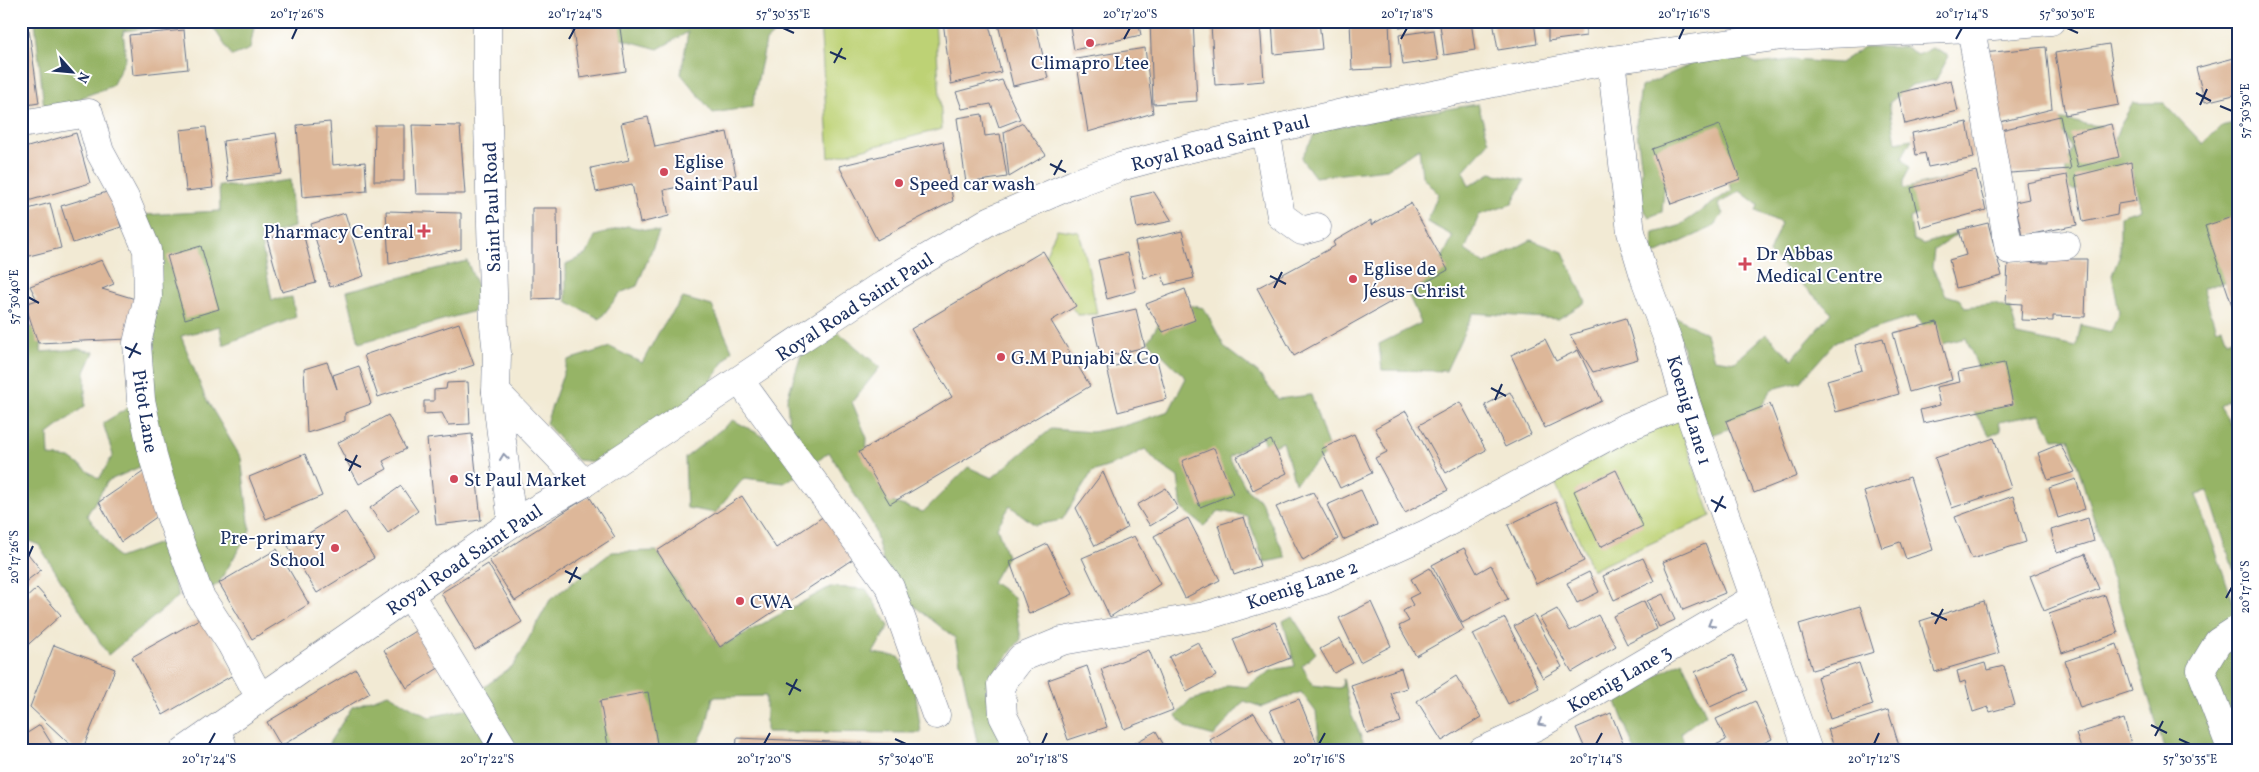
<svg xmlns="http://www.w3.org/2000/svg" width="2259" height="772" font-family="Vollkorn,serif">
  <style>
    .green { fill: #bdd275; stroke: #6c806a }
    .forest { fill: #96b466; stroke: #587262 }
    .building { fill: #ddb799 }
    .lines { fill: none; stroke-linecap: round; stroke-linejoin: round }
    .minor-casing { stroke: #667087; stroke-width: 29 }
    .major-casing { stroke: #667087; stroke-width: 29 }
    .minor { stroke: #fff; stroke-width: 28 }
    .major { stroke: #fff; stroke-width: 28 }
    .oneway { stroke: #8d97ae }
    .ticks { fill: none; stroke: #1b2f5e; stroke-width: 2 }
    .poi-dot { fill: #d1495b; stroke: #fff; stroke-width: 2 }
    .labels { text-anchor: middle; stroke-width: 4; stroke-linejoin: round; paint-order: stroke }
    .poi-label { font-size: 19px; fill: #1b2f5e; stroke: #fff; text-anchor: start }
    .street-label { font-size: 19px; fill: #1b2f5e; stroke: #fff }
    .neatline { fill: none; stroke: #1b2f5e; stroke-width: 2 }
    .ticks-label { font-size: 12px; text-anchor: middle; fill: #1b2f5e }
  </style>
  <rect width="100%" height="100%" fill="#fff"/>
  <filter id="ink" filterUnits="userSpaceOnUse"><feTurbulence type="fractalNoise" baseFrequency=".02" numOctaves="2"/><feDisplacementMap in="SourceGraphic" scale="10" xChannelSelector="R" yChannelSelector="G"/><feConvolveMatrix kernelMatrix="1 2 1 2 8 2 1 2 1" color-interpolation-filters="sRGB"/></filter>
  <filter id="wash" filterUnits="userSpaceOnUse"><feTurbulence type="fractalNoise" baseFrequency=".0096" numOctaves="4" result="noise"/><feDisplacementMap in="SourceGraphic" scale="20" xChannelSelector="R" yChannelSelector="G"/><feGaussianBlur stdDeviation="1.12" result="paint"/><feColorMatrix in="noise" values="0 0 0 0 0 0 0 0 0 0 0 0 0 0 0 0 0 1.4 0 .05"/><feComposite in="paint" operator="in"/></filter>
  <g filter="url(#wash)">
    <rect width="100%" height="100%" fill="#f2ead4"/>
    <g class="green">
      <path d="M820,21H935L942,129L829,158Z"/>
      <path d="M1057,229L1079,232L1087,261L1097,314L1078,315L1055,288L1045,256Z"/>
      <path d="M1677,417L1711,516L1592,570L1554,480Z"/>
    </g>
    <g class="forest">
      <path d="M35,21H147L148,28L123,31L126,58L112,86L83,97L64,115L45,118Z"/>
      <path d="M198,21H255L250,49L232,56L211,24Z"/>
      <path d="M596,21H789L766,41L752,107L713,113L681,74L688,32L658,49L610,36Z"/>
      <path d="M1864,47H1906L1918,55L1932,48L1949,56L1936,80L1912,85L1889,103L1896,142L1912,139L1902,157L1910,168L1903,181V189L1944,179L1920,213L1910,218L1913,240L1924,244L1959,233L1934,250L1932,267L1946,295L1959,299L1965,307L1994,304L2011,309L2017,335L2076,347L2081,325L2111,332L2119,312L2112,275L2120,255V216L2141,209L2131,168L2073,191L2065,186L2066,167L2072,148L2064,133L2048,130V120C2070,118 2080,125 2102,126L2113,147L2119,127L2133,103H2164L2203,144L2221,126L2238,122V277L2203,289L2216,329L2222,327L2227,341L2238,337V394L2220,406L2238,436V584L2208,491L2196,494L2238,616V751H2165L2069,438L2054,439L2040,414L1999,422L2001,431L1990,436L1970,406L1986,388L1966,338L1938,345L1916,316L1836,341L1800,382L1772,389L1753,420L1709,436L1673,315L1706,334L1714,359L1735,362L1766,334L1792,359L1832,313L1769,253L1781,223L1756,211L1758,205L1740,191L1718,204L1723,214L1713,227L1651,256L1654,233L1679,226L1732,190L1712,132L1665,178L1662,212L1649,217L1638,201L1642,171L1636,124L1641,87L1696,62L1737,54L1758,64L1791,60L1840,63Z"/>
      <path d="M1478,104L1489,142L1463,171L1469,186L1491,173L1525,180L1512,204L1479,215L1465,250L1485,264L1531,240L1563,252L1586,302L1558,319L1473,313L1446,371L1382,370L1379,344L1421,323L1408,294L1433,277L1453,236L1427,222L1438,194L1422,176L1419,148L1387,169L1315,177L1301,158L1317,130Z"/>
      <path d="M290,180L294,227L260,237L272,300L292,297L296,317L223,345L220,326L181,336L205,397L241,458L250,530L219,583L200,596L153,461L108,481L87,515L118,558L160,543L179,596L108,655L39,545L21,538V322L42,332L41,352L78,349L94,352L85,372V406L48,434L49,456L70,458L99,479L113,455L103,423L141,400L150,411L155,292L143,215L220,211L219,185L239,187Z"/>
      <path d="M627,226L659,232L637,286L620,293L600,319L566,301V264L587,254L595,236Z"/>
      <path d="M467,261L486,308L359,343L347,291Z"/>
      <path d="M683,298L712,306L732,350L687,416L614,464L577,460L546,423L568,360L610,347L642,363L660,330Z"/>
      <path d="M1172,302L1204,308L1225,348L1258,373L1278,399L1311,395L1329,450L1295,483L1283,442L1266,449L1262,436L1229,457L1247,490L1261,501L1286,558L1265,562L1247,516L1219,511L1204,526L1182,509L1178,477L1158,463L1145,449L1121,462L1092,472L1062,520L1035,525L1010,506L997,527L1007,556L992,582L1014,597L1021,639L997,669L987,697L1009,731L1015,751H979L955,638L890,587L873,525L829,452L805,471L784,483L744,478L715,513L687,508L685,458L733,420L770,440L789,426L787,399L804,346L832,327L880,367L852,402L867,438L866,459L892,502L923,512L968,467L992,478L1051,429L1092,432L1127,425L1169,411L1186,378L1148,341Z"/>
      <path d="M657,551L720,647L830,587L866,589L889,626L873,653L899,657L914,681L921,733L766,732V696L713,697L706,727L694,751L658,749L324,751L352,707L388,694L429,717L488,705L480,690L514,665L550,600L612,552Z"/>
      <path d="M1292,616L1316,653L1302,666L1313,685L1338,688L1342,687L1343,679L1351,714L1364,743C1347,754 1339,751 1320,744L1316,712L1301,692L1262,707L1244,701L1214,736L1187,728L1176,716L1189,701L1213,694L1228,685L1246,687L1272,670L1295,666L1283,621Z"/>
      <path d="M1682,661L1706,714L1681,733L1687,751H1635L1615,699Z"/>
    </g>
    <g id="blocks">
      <g class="building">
        <path d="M591,21H619L626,71L580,78L572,24Z"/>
        <path d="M943,21H988L1001,72L951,84Z"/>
        <path d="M1008,21H1035L1048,78L1013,86L998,24Z"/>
        <path d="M1069,21H1138L1141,35L1074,50Z"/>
        <path d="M1150,21H1193L1197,101L1153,104Z"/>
        <path d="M1260,21L1264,81L1215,85L1211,25Z"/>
        <path d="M1272,21H1319L1322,49L1274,54Z"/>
        <path d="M1350,21H1389L1391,68L1352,70Z"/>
        <path d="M1399,21H1436V22L1400,28Z"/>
        <path d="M1471,21L1475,50L1444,55L1440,25Z"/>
        <path d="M1493,21H1534L1537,44L1498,50Z"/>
        <path d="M1548,21H1586V36L1548,41Z"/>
        <path d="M29,30L39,103L21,106V31Z"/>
        <path d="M184,30L188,69L133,75L129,35Z"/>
        <path d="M1434,30L1438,60L1403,65L1399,35Z"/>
        <path d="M2109,44L2119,105L2065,115L2055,53Z"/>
        <path d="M2046,47L2052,109L1996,123L1983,53Z"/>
        <path d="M1145,48L1153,113L1088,132L1076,59Z"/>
        <path d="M2238,57V94L2205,102L2196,68Z"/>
        <path d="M1002,80L1020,119L999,127L991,104L962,109L956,92Z"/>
        <path d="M1951,80L1958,111L1905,124L1898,93Z"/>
        <path d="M982,114L985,136L1000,134L1007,177L966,183L957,118Z"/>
        <path d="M2060,116L2071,169L2010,173L1997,131Z"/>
        <path d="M648,117L655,147L727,132L736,175L664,190L669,216L640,223L632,184L596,192L591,168L629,160L621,123Z"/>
        <path d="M330,122L333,165L365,162L367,191L302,197L297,125Z"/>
        <path d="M1967,122L1974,158L1928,167L1925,153L1916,155L1912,133Z"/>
        <path d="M1023,123L1046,155L1009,177L1004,132Z"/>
        <path d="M2111,124L2119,157L2078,167L2070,134Z"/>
        <path d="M375,125H404V181H374Z"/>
        <path d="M412,125L460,126L465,194H416Z"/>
        <path d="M1720,125L1740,179L1671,204L1652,149Z"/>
        <path d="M206,127L213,188L186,191L180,130Z"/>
        <path d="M76,133L90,183L21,203V149Z"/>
        <path d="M276,133L282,174L228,181L223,141Z"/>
        <path d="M943,141L953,201L877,240L839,166Z"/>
        <path d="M2131,162L2136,201L2118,204L2117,215L2083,222L2075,176Z"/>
        <path d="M1976,171L1986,210L1921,228L1911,188Z"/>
        <path d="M2067,175L2077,225L2022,236L2015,202L2029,199L2026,183Z"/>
        <path d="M110,191L121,227L73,243L61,206Z"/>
        <path d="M1154,192L1172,221L1137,228L1131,197Z"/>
        <path d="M50,203L61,248L21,258V211Z"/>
        <path d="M1411,203L1448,270L1294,356L1257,288L1335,246L1333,242L1371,220V225Z"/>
        <path d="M532,208H557L558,298L532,299Z"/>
        <path d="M386,211L461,213V249L389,264Z"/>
        <path d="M345,213L364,276L330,287L311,224Z"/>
        <path d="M2238,215V307L2233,308L2205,226Z"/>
        <path d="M1988,223L2002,276L1956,288L1949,260L1966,255L1959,230Z"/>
        <path d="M302,229L316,283L282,292L267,239Z"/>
        <path d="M1182,231L1194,278L1165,285L1162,273L1144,278L1135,242Z"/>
        <path d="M201,246L219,309L185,319L167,256Z"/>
        <path d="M1043,251L1076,306L1051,321L1090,386L890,504L859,452L952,397L911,329Z"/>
        <path d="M1127,253L1136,291L1107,299L1098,260Z"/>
        <path d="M2048,259H2087L2085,317L2053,316V321L2021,320L2022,304L2006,303L2008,262L2048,263Z"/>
        <path d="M102,260L114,284L102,289L142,301L128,339L38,343L25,304L37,300L30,286Z"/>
        <path d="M1185,289L1195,320L1163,332L1146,304Z"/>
        <path d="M1136,309L1145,347L1101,358L1092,319Z"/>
        <path d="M1626,318L1638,359L1593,372L1570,335Z"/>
        <path d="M1937,322L1952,380L1909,392L1893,333Z"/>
        <path d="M459,323L474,365L378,397L364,355Z"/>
        <path d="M1883,338L1899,394L1836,412L1827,380L1862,370L1855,345Z"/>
        <path d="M1545,339L1556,361L1578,350L1602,401L1545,428L1511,355Z"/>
        <path d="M1156,356L1167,399L1118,412L1107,368Z"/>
        <path d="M327,362L337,389L333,375L359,366L371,404L345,413V421L307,433L304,369Z"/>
        <path d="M2004,363L2013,404L1923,423L1920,410L1940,405L1936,387L1960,382L1958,372Z"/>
        <path d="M468,382L470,424L448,425L442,413L424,414V401H434V390L446,389L447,383Z"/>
        <path d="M1510,392L1531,434L1505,447L1485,405Z"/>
        <path d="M1460,402L1486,450L1446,473L1419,425Z"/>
        <path d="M1770,404L1797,476L1754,493L1726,421Z"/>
        <path d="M1406,411L1448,490L1405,513L1375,458L1387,452L1375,428Z"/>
        <path d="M388,415L406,449L383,461L387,469L359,484L337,443Z"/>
        <path d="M472,434L481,520L436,525L427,439Z"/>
        <path d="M1354,434L1372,473L1340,488L1321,449Z"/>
        <path d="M1994,438L2011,488L1952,508L1935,458Z"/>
        <path d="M1271,440L1287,473L1253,490L1237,457Z"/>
        <path d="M2060,444L2075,472L2048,480L2038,453Z"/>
        <path d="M1214,448L1233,494L1200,507L1182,461Z"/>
        <path d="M305,454L322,496L266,519L249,477Z"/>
        <path d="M146,470L165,511L121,542L99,502Z"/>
        <path d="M1616,470L1643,526L1600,547L1574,491Z"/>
        <path d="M1103,472L1127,528L1095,546L1076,508Z"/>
        <path d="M1910,477L1933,550L1906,559L1900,542L1882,548L1864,492Z"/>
        <path d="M2076,479L2085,509L2058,518L2049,488Z"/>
        <path d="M401,486L418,511L388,533L370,508Z"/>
        <path d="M1166,488L1178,509L1150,526L1137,505Z"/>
        <path d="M1361,490L1377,525L1343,540L1327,505Z"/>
        <path d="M1313,492L1338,539L1303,561L1276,507Z"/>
        <path d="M589,496L615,537L515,601L489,560Z"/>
        <path d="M742,496L776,548L830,512L859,555L720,647L657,551Z"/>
        <path d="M2013,496L2026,542L1972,559L1955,517Z"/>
        <path d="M1556,502L1584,561L1536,584L1508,525Z"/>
        <path d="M345,511L374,558L317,593L288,546Z"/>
        <path d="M1244,517L1260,566L1234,575L1218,525Z"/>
        <path d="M1188,518L1220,580L1185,598L1154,536Z"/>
        <path d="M2088,518L2094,541L2057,553L2051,530Z"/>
        <path d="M1134,536L1160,584L1110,617L1082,558Z"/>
        <path d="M1047,544L1073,594L1029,614L1010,562Z"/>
        <path d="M1705,544L1725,593L1683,610L1663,562Z"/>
        <path d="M21,545L41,570L21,585Z"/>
        <path d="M1464,548L1477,573L1491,565L1508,599L1462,623L1432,565Z"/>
        <path d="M277,549L309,604L252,639L219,583Z"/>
        <path d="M2085,554L2099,589L2044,611L2030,576Z"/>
        <path d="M1643,558L1654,581L1614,600L1603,576Z"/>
        <path d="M488,564L522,622L475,650L441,593Z"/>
        <path d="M1430,568L1464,629L1416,656L1399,626L1409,621L1403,611L1413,605L1409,598L1419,593L1411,579Z"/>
        <path d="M1589,572L1599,592L1577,603L1567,583Z"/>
        <path d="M37,588L61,615L21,651V603Z"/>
        <path d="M1663,594L1675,620L1659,627L1647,601Z"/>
        <path d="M2105,595L2118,633L2062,653L2049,614Z"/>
        <path d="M1644,601L1657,629L1627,644L1613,616Z"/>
        <path d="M1984,601L1999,653L1935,672L1920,621Z"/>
        <path d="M1371,602L1391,646L1360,662L1339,618Z"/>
        <path d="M1860,606L1874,652L1812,670L1799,624Z"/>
        <path d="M1557,609L1570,631L1598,615L1616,646L1572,672L1540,618Z"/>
        <path d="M1534,615L1562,667L1543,678L1514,626Z"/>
        <path d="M201,618L233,675L163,715L132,657Z"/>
        <path d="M1505,618L1539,688L1508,704L1473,634Z"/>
        <path d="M1275,622L1290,658L1248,675L1233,639Z"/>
        <path d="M425,625L448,662L407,688L384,650Z"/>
        <path d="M1340,638L1353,663L1334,673L1320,649Z"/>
        <path d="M1198,642L1216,676L1187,692L1169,657Z"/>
        <path d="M2117,644L2132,691L2080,708L2065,661Z"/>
        <path d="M54,645L115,669L82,751H77L30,707Z"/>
        <path d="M1149,650L1173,710L1124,729L1101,669Z"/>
        <path d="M1733,655L1748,690L1710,707L1695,672Z"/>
        <path d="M1859,663L1873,705L1830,719L1817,677Z"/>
        <path d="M1985,663L1987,670L2004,666L2015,705L1990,712L1988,707L1973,712L1965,681L1960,683L1957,671Z"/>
        <path d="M1087,666L1107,727L1068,740L1048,680Z"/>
        <path d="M1401,668L1407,688L1391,693L1401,722L1367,734L1351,685Z"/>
        <path d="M356,669L370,693L281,746L267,722Z"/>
        <path d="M1456,676L1481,717L1442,741L1417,701Z"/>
        <path d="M648,692L658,749L609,751L600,701Z"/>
        <path d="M1299,699L1318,746L1307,751H1287L1270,710Z"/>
        <path d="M1755,701L1772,739L1747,751H1703L1726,740L1716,719Z"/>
        <path d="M1888,710L1900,749L1835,751L1828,729Z"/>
        <path d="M1254,713L1277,751H1216L1210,740Z"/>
        <path d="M1611,713L1626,751H1586L1576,728Z"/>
        <path d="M2124,719L2133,751H2082L2076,734Z"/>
        <path d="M40,725L56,751H21V737Z"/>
        <path d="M1156,731L1167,751H1140L1135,743Z"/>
        <path d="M737,738L903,745V751H736Z"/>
        <path d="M1561,745L1564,751H1549Z"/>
      </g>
    </g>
  </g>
  <g filter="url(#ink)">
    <use href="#blocks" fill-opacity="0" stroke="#667087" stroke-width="1"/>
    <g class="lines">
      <g class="minor-casing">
        <g id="minor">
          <path d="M1971,28L2009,250L2066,245"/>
          <path d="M1611,60L1631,232L1645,279L1669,343L1686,403L1808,751"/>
          <path d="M21,124L89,113L100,152L125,198L147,250L148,297L137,343L141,400L154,460L170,515L200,596L231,644L260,698"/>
          <path d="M1266,131L1281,216L1302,231L1317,227"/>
          <path d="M740,381L890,587L936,715"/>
          <path d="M410,595L505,751"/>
          <path d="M217,729L224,751"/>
          <path d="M1021,751L1003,716L1001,684L1021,658L1062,641L1205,616L1324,580L1426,534L1622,429L1686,403"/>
          <path d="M1482,751L1537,726L1753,599"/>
          <path d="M2232,751L2201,670L2218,642L2238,629"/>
        </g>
      </g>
      <g class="major-casing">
        <g id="major">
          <path d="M487,21V88L494,326L497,353L496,392L512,523"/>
          <path d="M496,392L584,483"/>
          <path d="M184,751L512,523L584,483L885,283L991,220L1074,184L1120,167L1183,150L1347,112L1611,60L1782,36L1971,28L2051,21"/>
        </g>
      </g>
      <use href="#minor" class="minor"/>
      <use href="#major" class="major"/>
    </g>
    <defs><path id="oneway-chevron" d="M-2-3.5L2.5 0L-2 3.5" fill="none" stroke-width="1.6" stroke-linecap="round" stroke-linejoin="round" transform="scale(1.25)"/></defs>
    <g class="oneway">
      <use href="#oneway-chevron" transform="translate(504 457) rotate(-97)"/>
      <use href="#oneway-chevron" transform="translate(1711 624) rotate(150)"/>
      <use href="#oneway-chevron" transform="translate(1541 723) rotate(151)"/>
    </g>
  </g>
  <path class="ticks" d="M783,28L794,33M2067,28L2078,33M292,39L297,28M569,39L575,28M1124,39L1130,28M1401,39L1407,28M1679,39L1684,28M1956,39L1962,28M830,52L846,59M834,63L842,48M2196,93L2211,101M2200,105L2207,89M2220,106L2232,111M1050,164L1066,172M1054,175L1062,160M1270,276L1286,284M1274,288L1282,272M28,297L39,303M125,347L141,354M129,358L137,343M1491,388L1506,396M1495,400L1502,384M345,459L361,467M349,471L357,455M1711,500L1726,508M1715,512L1723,496M28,557L33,546M565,571L581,579M569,583L577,567M2226,598L2232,587M1931,613L1947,620M1935,624L1943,609M786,683L801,691M789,695L797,679M2151,725L2167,733M2155,736L2163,721M895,739L906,744M2179,739L2190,744M209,744L215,733M487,744L492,733M764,744L770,733M1042,744L1047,733M1319,744L1325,733M1596,744L1602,733M1874,744L1879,733"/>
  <g class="poi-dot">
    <circle cx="1090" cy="43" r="5"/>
    <circle cx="664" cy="172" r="5"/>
    <circle cx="899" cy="183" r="5"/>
    <path d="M421.5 223.5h5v5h5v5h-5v5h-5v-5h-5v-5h5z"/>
    <path d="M1742.5 256.5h5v5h5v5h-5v5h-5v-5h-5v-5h5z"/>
    <circle cx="1353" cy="279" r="5"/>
    <circle cx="1001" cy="357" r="5"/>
    <circle cx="454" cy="479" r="5"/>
    <circle cx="335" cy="548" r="5"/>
    <circle cx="740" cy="601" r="5"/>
  </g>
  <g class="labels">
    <g class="poi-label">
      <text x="1090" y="69" text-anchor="middle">Climapro Ltee</text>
      <text x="674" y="168">Eglise<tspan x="674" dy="22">Saint Paul</tspan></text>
      <text x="909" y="190">Speed car wash</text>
      <text x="414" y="238" text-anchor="end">Pharmacy Central</text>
      <text x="1756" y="260">Dr Abbas<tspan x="1756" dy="22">Medical Centre</tspan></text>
      <text x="1363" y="275">Eglise de<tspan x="1363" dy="22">Jésus-Christ</tspan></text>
      <text x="1011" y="364">G.M Punjabi &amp; Co</text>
      <text x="464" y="486">St Paul Market</text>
      <text x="325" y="544" text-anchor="end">Pre-primary<tspan x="325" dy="22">School</tspan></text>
      <text x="750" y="608">CWA</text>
    </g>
    <g class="street-label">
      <text transform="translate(1220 142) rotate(-14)" y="7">Royal Road Saint Paul</text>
      <text transform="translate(491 207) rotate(-92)" y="7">Saint Paul Road</text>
      <text transform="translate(854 306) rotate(-33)" y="7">Royal Road Saint Paul</text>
      <text transform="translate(1690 410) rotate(73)" y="7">Koenig Lane 1</text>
      <text transform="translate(146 411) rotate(81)" y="7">Pitot Lane</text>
      <text transform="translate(464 559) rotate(-34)" y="7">Royal Road Saint Paul</text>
      <text transform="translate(1302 584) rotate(-19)" y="7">Koenig Lane 2</text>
      <text transform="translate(1619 678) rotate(-30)" y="7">Koenig Lane 3</text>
    </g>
  </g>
  <rect width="2259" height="772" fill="none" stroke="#fff" stroke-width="55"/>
  <g transform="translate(72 72) rotate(117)" stroke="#ffffff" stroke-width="4" paint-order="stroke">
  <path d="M0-4L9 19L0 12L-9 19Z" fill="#1b2f5e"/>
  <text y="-8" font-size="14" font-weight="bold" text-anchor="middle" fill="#1b2f5e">N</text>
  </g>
  <rect x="28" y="28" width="2204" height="716" class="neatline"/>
  <g class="ticks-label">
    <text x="297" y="18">20°17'26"S</text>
    <text x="575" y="18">20°17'24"S</text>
    <text x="783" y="18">57°30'35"E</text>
    <text x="1130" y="18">20°17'20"S</text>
    <text x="1407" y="18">20°17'18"S</text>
    <text x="1684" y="18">20°17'16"S</text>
    <text x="1962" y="18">20°17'14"S</text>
    <text x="2067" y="18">57°30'30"E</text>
    <text transform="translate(2245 111) rotate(-90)" y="4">57°30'30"E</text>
    <text transform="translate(14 297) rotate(-90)" y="4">57°30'40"E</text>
    <text transform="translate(14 557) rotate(-90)" y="4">20°17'26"S</text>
    <text transform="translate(2245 587) rotate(-90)" y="4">20°17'10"S</text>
    <text x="209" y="763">20°17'24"S</text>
    <text x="487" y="763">20°17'22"S</text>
    <text x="764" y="763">20°17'20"S</text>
    <text x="906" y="763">57°30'40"E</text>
    <text x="1042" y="763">20°17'18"S</text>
    <text x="1319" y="763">20°17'16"S</text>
    <text x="1596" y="763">20°17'14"S</text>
    <text x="1874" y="763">20°17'12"S</text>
    <text x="2190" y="763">57°30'35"E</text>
  </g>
</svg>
